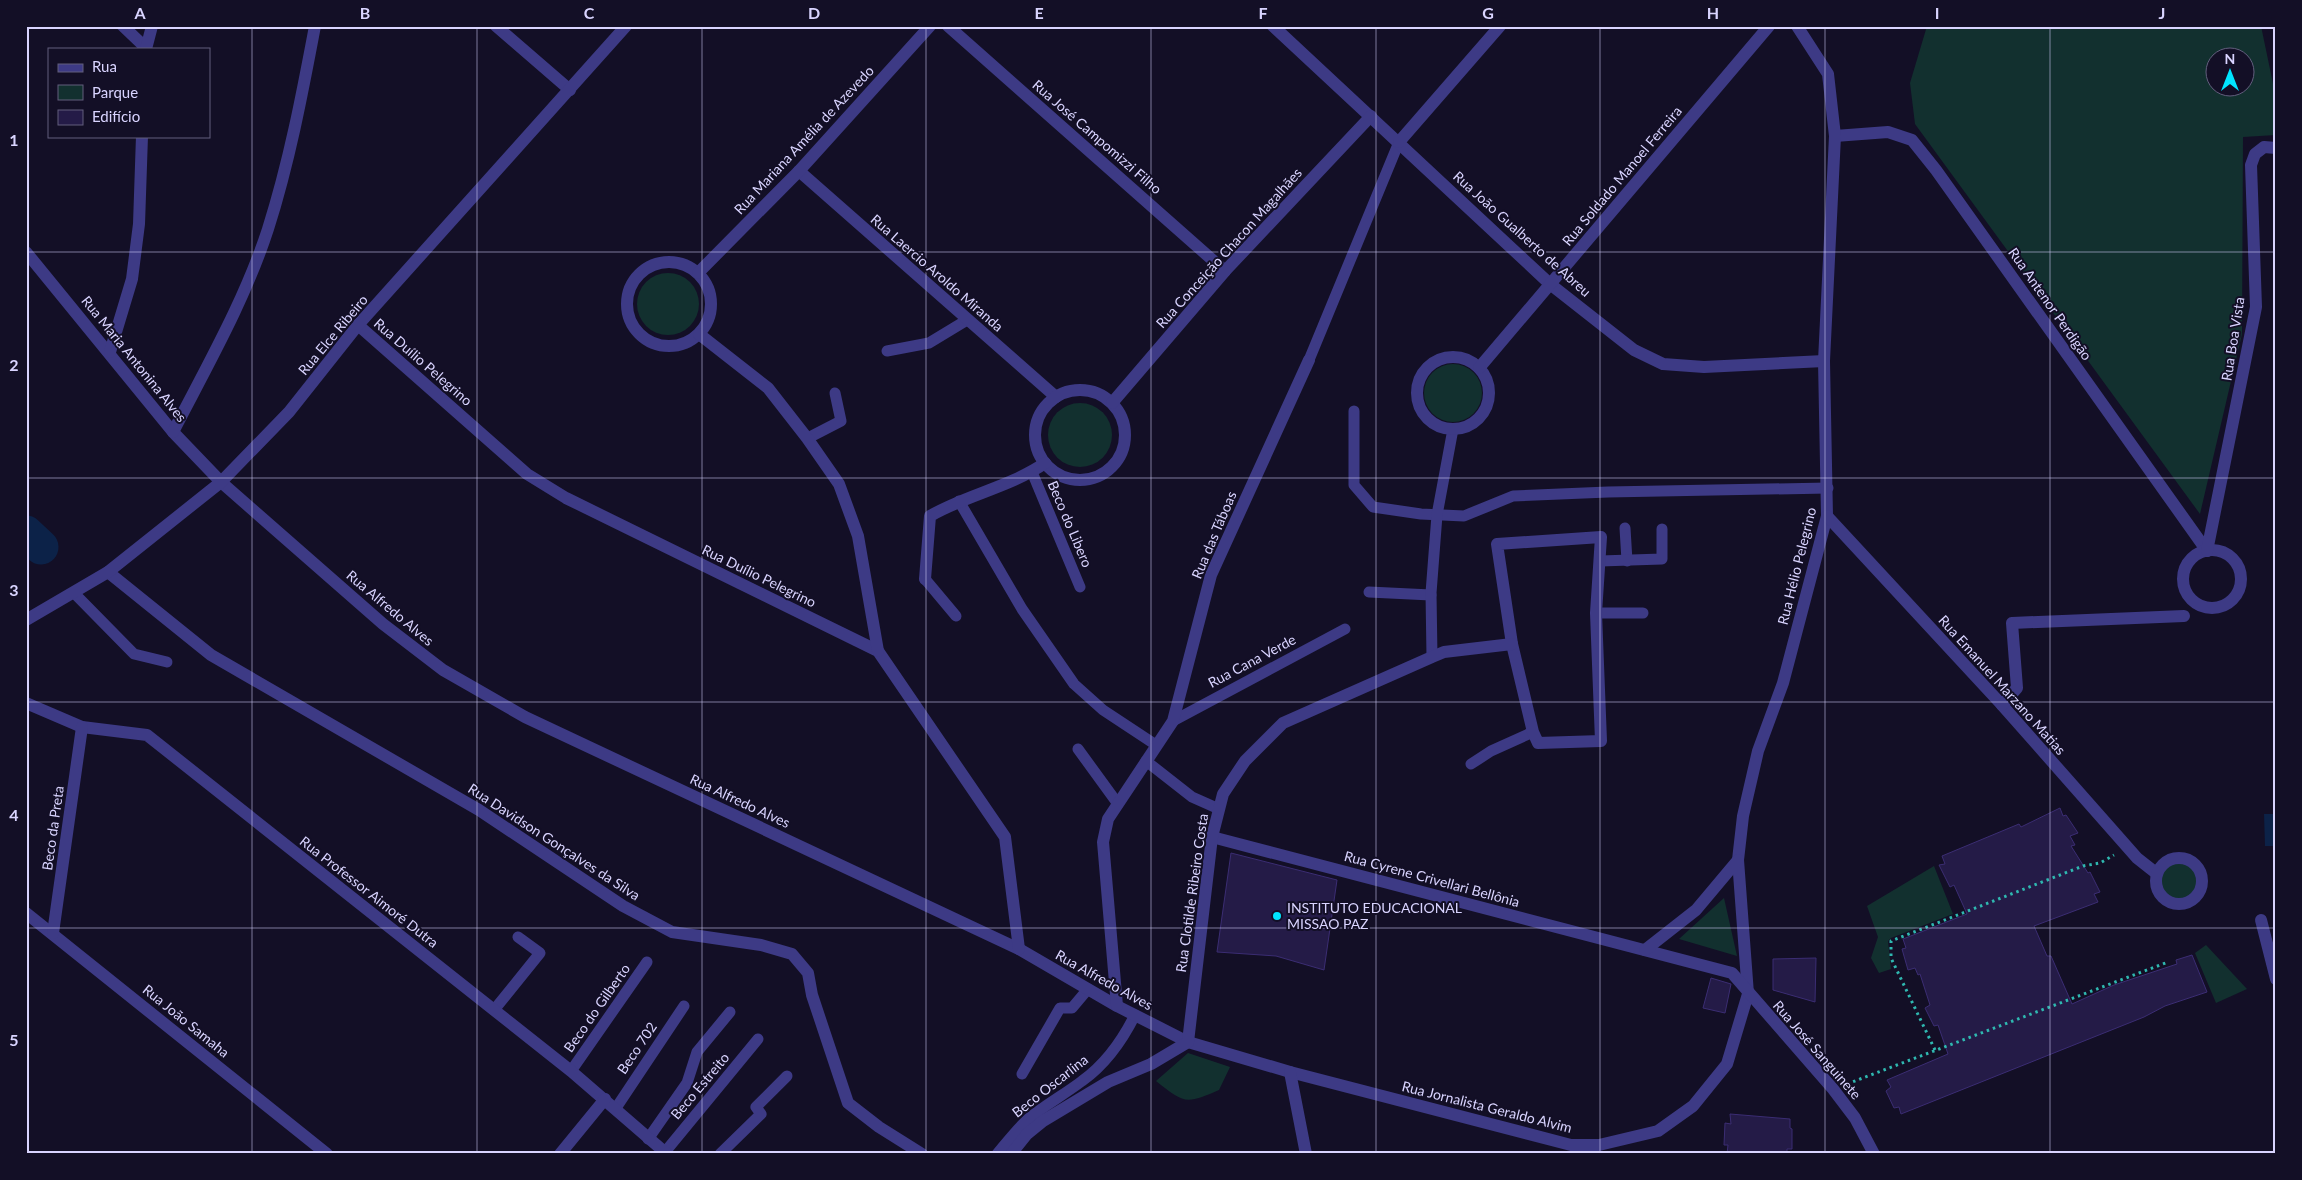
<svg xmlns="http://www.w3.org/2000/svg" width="2302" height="1180" font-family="Lato,sans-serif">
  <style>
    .green { fill: #12302f; fill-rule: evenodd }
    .water { fill: #0c2248 }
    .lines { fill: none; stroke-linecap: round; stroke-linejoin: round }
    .river { stroke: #0c2248; stroke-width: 35 }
    .building { fill: #241b47; stroke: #3b2d73 }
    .path { stroke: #2fb8b0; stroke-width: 3; stroke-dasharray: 2.5 4; stroke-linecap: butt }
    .lane { stroke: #3d3a85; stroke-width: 11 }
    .street { stroke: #3d3a85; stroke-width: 12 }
    .grid { fill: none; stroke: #d9d4ff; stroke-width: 1; stroke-opacity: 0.55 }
    .poi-dot { fill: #00e5ff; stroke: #130f26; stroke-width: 2 }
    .labels { text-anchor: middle; stroke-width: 4; stroke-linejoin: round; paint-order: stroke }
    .street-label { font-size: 14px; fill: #d9d4ff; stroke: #130f26 }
    .poi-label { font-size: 14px; fill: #d9d4ff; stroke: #130f26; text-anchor: start }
    .neatline { fill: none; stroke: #d9d4ff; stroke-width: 2 }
    .grid-label { font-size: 16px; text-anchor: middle; font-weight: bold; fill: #d9d4ff }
  </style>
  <rect width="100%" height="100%" fill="#130f26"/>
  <g class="green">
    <path d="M1927,26H2261L2276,98V135L2243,137L2242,334L2200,514L1915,124L1910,83ZM2214,58H2244V88H2214Z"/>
    <circle cx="668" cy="304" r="31"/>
    <circle cx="1453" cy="393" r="29"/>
    <circle cx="1080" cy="435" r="32"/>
    <circle cx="2179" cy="881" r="18"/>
    <path d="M1934,866L1953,914L1891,938L1888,941L1891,969L1879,973L1871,958L1878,937L1867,906Z"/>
    <path d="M1724,898L1737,956L1679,939Z"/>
    <path d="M2206,945L2247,989L2216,1003L2195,953Z"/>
    <path d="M1188,1053L1230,1067L1219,1090C1185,1105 1184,1103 1156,1081Z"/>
  </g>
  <path class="water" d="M2264,814H2276V846H2265Z"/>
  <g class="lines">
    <path class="river" d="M26,533L41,547"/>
  </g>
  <g class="building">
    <path d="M2060,808L2063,816L2066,815L2078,833L2070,836L2075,845L2071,846L2088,873L2090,872L2100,892L2094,894L2098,902L2034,926L2047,956H2051L2072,1004L2114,985L2177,964L2176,960L2192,955L2207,992L2165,1006L2144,1017L1901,1114L1899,1107L1894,1108L1886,1091L1891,1087L1887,1080L1948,1054L1938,1025L1934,1026L1925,1008L1930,1005L1920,974L1918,975L1915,968L1908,970L1902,949L1906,948L1903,939L1967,914L1954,885L1950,887L1939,865L1945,864L1942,856L2019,824L2021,827Z"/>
    <path d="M1231,853L1337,880L1324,970L1276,956L1217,952Z"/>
    <path d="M1816,958L1815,1002L1773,990V959Z"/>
    <path d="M1711,978L1731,984L1725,1013L1703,1008Z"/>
    <path d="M1730,1114L1790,1119V1128L1792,1129V1149H1787V1154H1727L1728,1145H1724L1725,1123L1731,1124Z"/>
  </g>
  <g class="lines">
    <g class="path">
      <path d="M1935,1050L1891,958V941L2083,866L2100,863L2114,855"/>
      <path d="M1847,1084L2168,962"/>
    </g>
    <g class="lane">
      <path d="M887,351L929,343L967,320"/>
      <path d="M1309,360L1399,142"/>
      <path d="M1354,411V485L1373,507L1421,514L1464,516L1513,496L1608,492L1828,488"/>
      <path d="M808,438L841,421L835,393"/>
      <path d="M1032,472L1080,587"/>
      <path d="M959,501L1022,609L1074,684L1103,710L1156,745"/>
      <path d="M1625,528L1627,561"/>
      <path d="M1600,561L1662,559V529"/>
      <path d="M925,579L956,616"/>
      <path d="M1369,592L1431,595"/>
      <path d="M75,594L134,654L167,662"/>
      <path d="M1596,613H1643"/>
      <path d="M1432,657L1431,593L1437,515L1453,429"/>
      <path d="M1173,721L1345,629"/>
      <path d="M1078,749L1118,804"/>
      <path d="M1146,761L1192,797L1219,809"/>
      <path d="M1471,764L1491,751L1533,732"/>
      <path d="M494,1010L540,953L518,937"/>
      <path d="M571,1071L647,962"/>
      <path d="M1022,1074L1060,1008H1072L1088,989"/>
      <path d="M616,1108L684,1006"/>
      <path d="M648,1139L687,1083L697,1052L730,1012"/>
      <path d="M665,1152L758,1039"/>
      <path d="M720,1154L761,1114L756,1107L787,1076"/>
      <path d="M997,1154C1007,1142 1017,1129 1028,1119C1045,1105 1065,1094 1082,1081C1106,1064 1122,1041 1135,1015"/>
    </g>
    <g class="street">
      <path d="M123,26L146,48"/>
      <path d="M496,26L570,90"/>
      <path d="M948,26L1225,271"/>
      <path d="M1273,26L1550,284L1634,350L1663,364L1704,367L1824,361"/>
      <path d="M146,49L152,26"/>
      <path d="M1835,136L1888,132L1912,140L1936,170L2207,551"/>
      <path d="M1399,142L1500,26"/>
      <path d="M799,171L1056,397"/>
      <path d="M26,252L173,432L221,482L383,624L443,670L525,717L1019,949L1117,1006L1188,1042L1290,1072L1571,1145H1599L1658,1131L1693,1106L1727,1064L1748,994L1738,860L1743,816L1758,751L1783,683L1827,516L1824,361L1835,136L1828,74L1797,26"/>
      <circle cx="669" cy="304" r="42"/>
      <path d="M698,273L799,171L930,26"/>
      <path d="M358,325L527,474L566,498L878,651L1005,837L1019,949"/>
      <path d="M699,334L768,388L807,438L839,484L858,536L878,651"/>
      <path d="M110,352L132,279L139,224L142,136"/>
      <circle cx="1453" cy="393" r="36"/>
      <path d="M1479,368L1769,26"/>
      <circle cx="1080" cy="435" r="45"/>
      <path d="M1112,403L1225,271L1371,116"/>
      <path d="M173,432C207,366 245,300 268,229C289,163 302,95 315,26"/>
      <path d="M1827,516L2002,705L2137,858L2156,873"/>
      <path d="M1601,537L1596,613L1601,741L1538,743L1533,732L1512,644L1497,544Z"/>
      <circle cx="2212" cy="579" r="29"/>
      <path d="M2207,551L2256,307L2251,165L2255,154L2264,147L2276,148"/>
      <path d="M108,572L211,655L479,810L623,906L672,932L761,945L792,954L808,973L812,995L848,1103L879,1127L922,1154"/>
      <path d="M925,579L930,516C966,495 1010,487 1045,463"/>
      <path d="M26,620L108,572L221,482L289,412L358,325L626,26"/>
      <path d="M26,703L82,727L147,735L571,1071L667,1154"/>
      <path d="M2002,705L2017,688L2012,623L2184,616"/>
      <path d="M1212,837L1732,973L1833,1089L1855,1118L1874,1154"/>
      <circle cx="2179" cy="881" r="23"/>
      <path d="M26,913L327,1154"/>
      <path d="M2261,920L2276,979"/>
      <path d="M53,933L82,727"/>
      <path d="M1645,950L1696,910L1738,860"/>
      <path d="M1117,1006L1103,842L1108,819L1173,721L1211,575L1309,360"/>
      <path d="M1290,1072L1306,1154"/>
      <path d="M560,1154L605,1099"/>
      <path d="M1011,1154L1027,1134L1043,1121L1108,1082L1151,1064L1188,1042L1212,837L1223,794L1245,761L1283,723L1432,657L1444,652L1512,644"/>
    </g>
  </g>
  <path class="grid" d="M252,26V1154M477,26V1154M702,26V1154M926,26V1154M1151,26V1154M1376,26V1154M1600,26V1154M1825,26V1154M2050,26V1154M26,252H2276M26,478H2276M26,702H2276M26,928H2276"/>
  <circle class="poi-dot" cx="1277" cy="916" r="5"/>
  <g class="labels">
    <g class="street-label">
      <text transform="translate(1097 137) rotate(41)" y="5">Rua José Campomizzi Filho</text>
      <text transform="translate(804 140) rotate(-47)" y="5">Rua Mariana Amélia de Azevedo</text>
      <text transform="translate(1622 176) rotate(-50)" y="5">Rua Soldado Manoel Ferreira</text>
      <text transform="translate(1522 234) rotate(42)" y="5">Rua João Gualberto de Abreu</text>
      <text transform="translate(1229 248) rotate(-48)" y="5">Rua Conceição Chacon Magalhães</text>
      <text transform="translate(937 273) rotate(41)" y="5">Rua Laercio Aroldo Miranda</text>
      <text transform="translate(2050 304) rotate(55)" y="5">Rua Antenor Perdigão</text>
      <text transform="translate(333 335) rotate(-50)" y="5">Rua Elce Ribeiro</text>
      <text transform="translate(2233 339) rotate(-81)" y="5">Rua Boa Vista</text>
      <text transform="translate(134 359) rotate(51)" y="5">Rua Maria Antonina Alves</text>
      <text transform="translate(423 362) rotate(41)" y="5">Rua Duílio Pelegrino</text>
      <text transform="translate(1070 524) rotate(67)" y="5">Beco do Libero</text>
      <text transform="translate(1214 535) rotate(-67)" y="5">Rua das Táboas</text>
      <text transform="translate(1797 566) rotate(-76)" y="5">Rua Hélio Pelegrino</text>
      <text transform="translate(759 576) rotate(26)" y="5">Rua Duílio Pelegrino</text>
      <text transform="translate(390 608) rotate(40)" y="5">Rua Alfredo Alves</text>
      <text transform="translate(1252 661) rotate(-28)" y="5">Rua Cana Verde</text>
      <text transform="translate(2002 685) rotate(48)" y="5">Rua Emanuel Marzano Matias</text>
      <text transform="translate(740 801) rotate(25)" y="5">Rua Alfredo Alves</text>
      <text transform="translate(53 828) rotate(-82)" y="5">Beco da Preta</text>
      <text transform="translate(554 842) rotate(33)" y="5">Rua Davidson Gonçalves da Silva</text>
      <text transform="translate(1432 879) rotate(15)" y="5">Rua Cyrene Crivellari Bellônia</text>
      <text transform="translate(369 892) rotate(38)" y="5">Rua Professor Aimoré Dutra</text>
      <text transform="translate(1192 893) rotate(-82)" y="5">Rua Clotilde Ribeiro Costa</text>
      <text transform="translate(1104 980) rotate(29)" y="5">Rua Alfredo Alves</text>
      <text transform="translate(597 1008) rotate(-55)" y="5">Beco do Gilberto</text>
      <text transform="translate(186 1021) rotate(39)" y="5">Rua João Samaha</text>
      <text transform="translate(637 1048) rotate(-56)" y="5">Beco 702</text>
      <text transform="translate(1817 1050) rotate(49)" y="5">Rua José Sanguinete</text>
      <text transform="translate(700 1086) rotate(-50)" y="5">Beco Estreito</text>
      <text transform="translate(1050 1086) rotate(-38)" y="5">Beco Oscarlina</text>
      <text transform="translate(1487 1107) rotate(14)" y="5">Rua Jornalista Geraldo Alvim</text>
    </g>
    <g class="poi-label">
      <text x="1287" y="913">INSTITUTO EDUCACIONAL<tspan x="1287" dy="16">MISSAO PAZ</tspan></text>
    </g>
  </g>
  <rect width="2302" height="1180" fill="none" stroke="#130f26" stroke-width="55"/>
  <rect x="48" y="48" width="162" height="90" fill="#130f26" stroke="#625e7d"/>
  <rect x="58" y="64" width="25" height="8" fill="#3d3a85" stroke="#625e7d"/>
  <text x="92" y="72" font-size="15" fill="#d9d4ff">Rua</text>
  <rect x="58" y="85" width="25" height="15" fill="#12302f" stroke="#625e7d"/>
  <text x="92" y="98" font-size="15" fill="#d9d4ff">Parque</text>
  <rect x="58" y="110" width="25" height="15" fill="#241b47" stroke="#625e7d"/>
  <text x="92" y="122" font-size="15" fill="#d9d4ff">Edifício</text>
  <g transform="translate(2230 72)"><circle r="24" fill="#130f26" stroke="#625e7d"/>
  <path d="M0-4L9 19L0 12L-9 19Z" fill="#00e5ff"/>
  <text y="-8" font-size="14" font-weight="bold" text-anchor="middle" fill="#d9d4ff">N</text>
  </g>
  <rect x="28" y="28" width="2246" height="1124" class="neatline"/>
  <g class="grid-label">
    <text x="140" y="19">A</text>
    <text x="365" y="19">B</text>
    <text x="589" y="19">C</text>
    <text x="814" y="19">D</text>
    <text x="1039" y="19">E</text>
    <text x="1263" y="19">F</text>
    <text x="1488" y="19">G</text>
    <text x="1713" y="19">H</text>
    <text x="1937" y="19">I</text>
    <text x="2162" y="19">J</text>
    <text x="14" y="146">1</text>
    <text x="14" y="371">2</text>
    <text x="14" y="596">3</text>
    <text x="14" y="821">4</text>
    <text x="14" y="1046">5</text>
  </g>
</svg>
